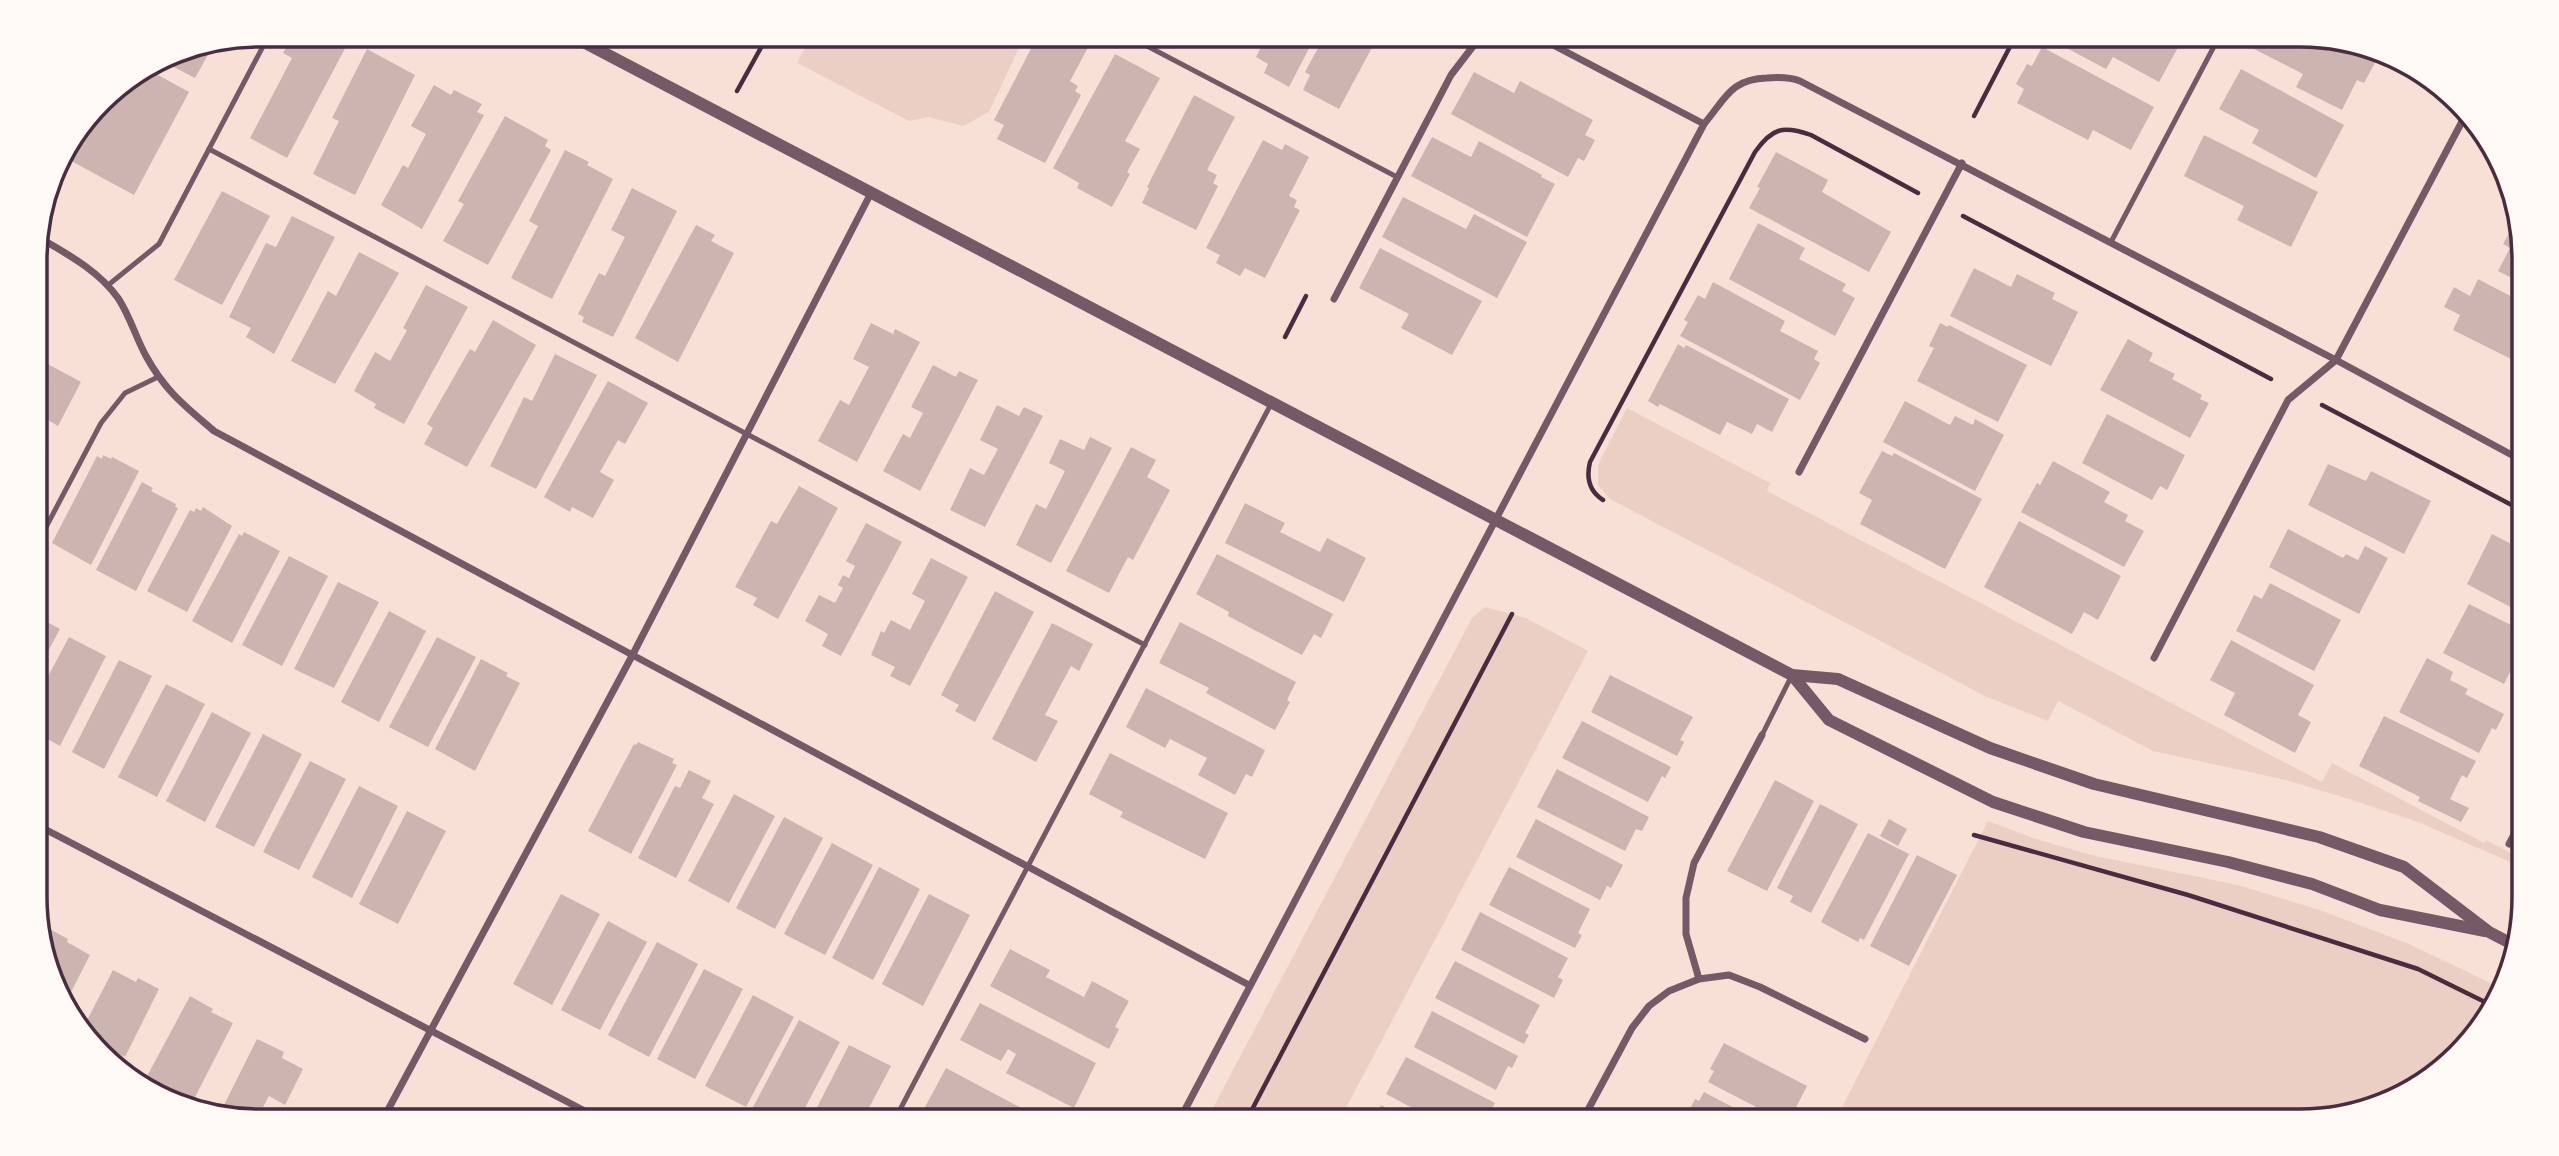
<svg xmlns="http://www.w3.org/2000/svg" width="2559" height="1156" font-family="Manrope,sans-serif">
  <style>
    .green { fill: #ebcfc5 }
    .building { fill: #ccb4b1 }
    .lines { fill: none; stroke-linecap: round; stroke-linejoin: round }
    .path { stroke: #4a2c40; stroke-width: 4.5 }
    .service { stroke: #755966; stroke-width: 5 }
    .minor { stroke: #755966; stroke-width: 7 }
    .tertiary { stroke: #755966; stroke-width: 12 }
    .rim { fill: none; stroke: #4a2c40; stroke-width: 3.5 }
  </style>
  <rect width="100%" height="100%" fill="#f7e1d7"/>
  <g class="green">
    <path d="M812,35H1025L989,112L963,126L928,117L909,121L797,63Z"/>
    <path d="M1627,408L1770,483L1767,491L2322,782L2332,763L2484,843L2486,840L2524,860V868L2418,822L2352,800L2286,780L2153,751L2058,701L2048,721L1987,697L1610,499L1598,485V465Z"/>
    <path d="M1485,607L1526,618L1588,651L1339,1121H1206L1472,618Z"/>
    <path d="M1988,821L2033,838L2091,855L2238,885L2320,910L2409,944L2503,989L2469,1044L2425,1083L2314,1121H1835Z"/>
  </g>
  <g class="building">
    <path d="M293,35H342L350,39L287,158L250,138L292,58L283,53Z"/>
    <path d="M1038,35H1078L1091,42L1070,81L1078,86L1075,91L1081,95L1045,163L997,139L1004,125L994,120Z"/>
    <path d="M1200,35H1230L1223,48Z"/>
    <path d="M1267,35H1316L1289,87L1264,73L1268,64L1256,57Z"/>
    <path d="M1325,35H1394L1388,46L1376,40L1339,109L1303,90L1310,75L1305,72Z"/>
    <path d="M2066,35H2168L2181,42L2159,82L2113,57L2106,69L2061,45Z"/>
    <path d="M2256,35H2299L2343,44L2376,61L2364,83L2357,80L2342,110L2296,87L2303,74L2250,47Z"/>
    <path d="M214,44L195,78L172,66L174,62L165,57L174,52Z"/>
    <path d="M2042,47L2154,107L2131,150L2093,130L2088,140L2017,103L2024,89L2016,84L2027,64L2032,66Z"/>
    <path d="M367,49L415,75L355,195L313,174L339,121L332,118Z"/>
    <path d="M1115,54L1160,78L1125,141L1140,149L1127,172L1130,174L1112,207L1077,188L1079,183L1053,168Z"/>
    <path d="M147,69L189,92L134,195L62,156L111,91Z"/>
    <path d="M2241,69L2344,125L2316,178L2252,143L2259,130L2219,109Z"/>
    <path d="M1474,72L1514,93L1520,81L1593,120L1585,135L1595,140L1584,161L1578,158L1568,177L1451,114Z"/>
    <path d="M434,85L451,95L454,90L482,104L477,112L484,115L422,229L381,205L403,165L408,168L426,134L411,126Z"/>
    <path d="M1194,95L1235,117L1207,170L1217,175L1213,183L1218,186L1196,230L1142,203L1149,188L1147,187Z"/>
    <path d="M505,116L548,140L545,146L551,150L488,265L443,241L464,204L458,201Z"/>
    <path d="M2204,135L2318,192L2291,247L2237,220L2244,206L2184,176Z"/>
    <path d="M1432,137L1471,157L1479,141L1542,175L1541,177L1555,184L1527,237L1411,176Z"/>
    <path d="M1263,140L1282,150L1285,144L1309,157L1289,196L1297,200L1294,207L1300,210L1265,278L1245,268L1240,276L1216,263L1220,255L1206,248Z"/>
    <path d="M565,150L589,162L587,165L613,179L552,299L511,278L538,226L529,221Z"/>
    <path d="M1776,152L1828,180L1822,192L1891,232L1869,272L1749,208L1760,188L1757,187Z"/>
    <path d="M632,188L677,211L613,337L582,322L584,317L578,314L599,273L605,276L625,237L611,230Z"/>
    <path d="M222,191L270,216L222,305L174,280Z"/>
    <path d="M1403,197L1466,229L1474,214L1527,242L1497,298L1382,237Z"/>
    <path d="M292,216L335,237L274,354L246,337L251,328L229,317L266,243L276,247Z"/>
    <path d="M2517,218L2522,231V283L2498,271L2510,248L2503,244Z"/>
    <path d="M1758,223L1805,248L1799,259L1846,284L1842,291L1855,298L1835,336L1729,279Z"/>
    <path d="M696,225L715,235L711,241L734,253L678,362L635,338Z"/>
    <path d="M1380,248L1482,301L1452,355L1401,328L1409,314L1359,288Z"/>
    <path d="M359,252L399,273L335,384L291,361L328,291L336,296Z"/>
    <path d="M1974,268L2011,287L2017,274L2055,293L2052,299L2078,312L2051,366L1950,316Z"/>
    <path d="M2478,279L2522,302L2521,364L2453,330L2460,315L2444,307L2454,287L2470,296Z"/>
    <path d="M1713,282L1785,321L1780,331L1818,351L1814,359L1820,363L1800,400L1680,336L1688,322L1684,320L1698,295L1705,299Z"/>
    <path d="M426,285L468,307L404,424L374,408L376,404L354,391L375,352L390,361L407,330L403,328Z"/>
    <path d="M493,320L536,345L467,467L424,444L433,428L427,424L470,349L475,352Z"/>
    <path d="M871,323L893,334L895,329L920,342L857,462L818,441L840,400L849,405L869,367L853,359Z"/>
    <path d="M1940,323L1948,327L1949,325L2027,365L1998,422L1917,381L1934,348L1929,346Z"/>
    <path d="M2128,339L2153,353L2149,361L2175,374L2172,379L2202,395L2200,399L2209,403L2190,438L2100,390Z"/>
    <path d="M1678,344L1684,348L1686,345L1789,399L1772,432L1757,424L1752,434L1727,422L1720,435L1660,404L1658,407L1648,401Z"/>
    <path d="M555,354L597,375L536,489L490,466L524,397L532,401Z"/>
    <path d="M44,362L81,382L58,426L36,413V365L41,368Z"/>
    <path d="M933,365L956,377L959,371L978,380L920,491L883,471L903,434L910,438L923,413L911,407Z"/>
    <path d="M608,381L648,403L625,444L618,440L600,472L614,480L593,518L572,507L570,512L544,497Z"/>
    <path d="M1905,401L1950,425L1955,416L1973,425L1975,419L2004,435L1975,491L1883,442Z"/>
    <path d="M997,405L1019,416L1024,407L1043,416L985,527L950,510L970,468L984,475L998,449L980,440Z"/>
    <path d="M2107,414L2185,455L2167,490L2160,486L2152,500L2082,463Z"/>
    <path d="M36,437L48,444L36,467Z"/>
    <path d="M1090,437L1112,448L1051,563L1016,545L1036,504L1046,509L1065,471L1049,463L1060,439L1084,450Z"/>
    <path d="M1131,447L1156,460L1147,477L1170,490L1133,560L1128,557L1109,593L1066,571Z"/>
    <path d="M1882,451L1892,456L1894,453L1982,499L1945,569L1860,524L1872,500L1859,493Z"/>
    <path d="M103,455L111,459L112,457L139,471L91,565L52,543L97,456L102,459Z"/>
    <path d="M2053,461L2110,492L2104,502L2128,515L2125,521L2144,531L2124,567L2021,512L2037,483L2040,485Z"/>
    <path d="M2328,464L2366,481L2371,471L2431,501L2404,554L2308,505Z"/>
    <path d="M142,482L153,488L151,491L176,504L175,507L178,508L136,591L96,570Z"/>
    <path d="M799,486L838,508L778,619L753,605L757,598L735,587L771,521L777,524Z"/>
    <path d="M1245,503L1285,523L1280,532L1320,552L1327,538L1366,558L1344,602L1225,543Z"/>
    <path d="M203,507L232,526L187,612L147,591L190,510L194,512L196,508L201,511Z"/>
    <path d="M2019,521L2121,576L2098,620L2084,612L2072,634L1984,587Z"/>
    <path d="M866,523L902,542L841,656L822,646L828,634L805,621L819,595L835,603L843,588L838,585L843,575L849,578L855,566L846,561Z"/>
    <path d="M2288,529L2343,558L2346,554L2358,560L2365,546L2388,558L2359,614L2269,567Z"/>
    <path d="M244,532L280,551L232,643L192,621L239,534L242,536Z"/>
    <path d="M2492,534L2523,550V616L2517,613L2518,611L2467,584Z"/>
    <path d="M1217,554L1333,614L1321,638L1314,634L1302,655L1228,616L1229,612L1196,594Z"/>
    <path d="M289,556L328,576L282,666L242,645Z"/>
    <path d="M931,558L968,577L910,686L890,676L895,667L871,655L881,631L884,633L891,620L910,630L925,601L912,594Z"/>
    <path d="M338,582L379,602L334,688L294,669Z"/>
    <path d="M2270,583L2341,620L2314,671L2236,631L2254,595L2262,599Z"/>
    <path d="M995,591L1034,612L975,722L955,711L959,705L941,695Z"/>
    <path d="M2469,604L2523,631V655L2514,672L2511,670L2504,684L2443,653Z"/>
    <path d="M389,611L426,631L379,722L341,702Z"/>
    <path d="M36,616L60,629L36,674Z"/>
    <path d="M1180,622L1296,682L1287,700L1290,702L1275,730L1206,693L1209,688L1159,663Z"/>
    <path d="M1052,623L1093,644L1079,671L1071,666L1045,715L1058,721L1036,762L992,739Z"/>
    <path d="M69,637L106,656L60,746L37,733L36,699Z"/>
    <path d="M437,637L476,657L428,747L389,727Z"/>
    <path d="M2231,640L2314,685L2298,715L2311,722L2295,753L2224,715L2235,693L2210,680Z"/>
    <path d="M2427,658L2453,672L2450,680L2468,689L2465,694L2504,714L2496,730L2492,728L2479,753L2399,712Z"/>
    <path d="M481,659L508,673L506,676L520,683L475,771L435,749Z"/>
    <path d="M119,660L152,676L104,769L72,752Z"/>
    <path d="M1610,675L1693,717L1680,740L1684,742L1677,756L1591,712Z"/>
    <path d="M166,684L205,704L157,797L118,777Z"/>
    <path d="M1146,688L1265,750L1252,777L1246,774L1235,795L1198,775L1207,758L1170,739L1165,748L1126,727Z"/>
    <path d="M212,712L251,733L205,822L166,801Z"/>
    <path d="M2384,716L2476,761L2467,778L2462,775L2450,799L2469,808L2461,822L2418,801L2420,797L2359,766Z"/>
    <path d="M1582,721L1671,767L1665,778L1662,776L1648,802L1562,758Z"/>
    <path d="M263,734L302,754L254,847L215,827Z"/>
    <path d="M638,742L674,759L672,763L677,765L631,854L588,831L634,744L636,745Z"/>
    <path d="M1110,753L1228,813L1205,859L1120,817L1123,812L1089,794Z"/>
    <path d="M310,761L346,779L299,870L263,852Z"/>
    <path d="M1557,769L1649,817L1642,831L1636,829L1625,851L1537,807Z"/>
    <path d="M689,770L711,781L702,798L714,804L676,878L638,858L675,786L680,788Z"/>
    <path d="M1775,780L1814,801L1767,891L1727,871Z"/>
    <path d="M359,786L398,806L352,898L312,877Z"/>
    <path d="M734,794L775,816L729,903L688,881Z"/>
    <path d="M1820,804L1858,824L1811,913L1790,902L1793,896L1777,888Z"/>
    <path d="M407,811L446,831L398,924L359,904Z"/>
    <path d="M784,817L823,838L775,929L736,908Z"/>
    <path d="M1536,819L1623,865L1611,888L1607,886L1600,900L1516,857Z"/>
    <path d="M1889,819L1907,829L1898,846L1880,836Z"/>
    <path d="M1868,833L1909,854L1864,940L1860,938L1858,942L1821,922Z"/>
    <path d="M832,843L873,865L825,955L784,934Z"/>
    <path d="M1917,855L1957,875L1909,966L1870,946Z"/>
    <path d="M879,867L920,889L873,980L832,958Z"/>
    <path d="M1509,867L1590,909L1578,933L1582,935L1575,948L1489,905Z"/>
    <path d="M561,894L600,914L552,1005L513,984Z"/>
    <path d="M929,894L970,915L923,1006L882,984Z"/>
    <path d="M1480,912L1568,958L1558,977L1563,980L1554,998L1461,950Z"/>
    <path d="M608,921L647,942L600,1030L561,1010Z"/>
    <path d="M44,926L68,939L67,942L90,955L69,996L65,994L40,933Z"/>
    <path d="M657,942L698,964L649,1057L608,1035Z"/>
    <path d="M1010,949L1050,970L1046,977L1084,997L1092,981L1129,1001L1115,1027L1119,1029L1109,1049L990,986Z"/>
    <path d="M1455,961L1540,1005L1525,1033L1529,1035L1524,1044L1435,998Z"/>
    <path d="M704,969L743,989L695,1079L657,1059Z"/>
    <path d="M113,970L136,982L138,978L159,989L125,1057L109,1049L107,1052L81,1032Z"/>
    <path d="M753,995L794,1017L746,1107L705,1086Z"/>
    <path d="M190,996L213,1009L211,1012L233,1023L190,1107L173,1104L144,1082Z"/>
    <path d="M980,1003L1096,1063L1074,1108L1006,1073L1016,1054L1008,1049L1001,1061L960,1040Z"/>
    <path d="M1432,1011L1518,1056L1512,1068L1508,1066L1496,1090L1414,1047Z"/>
    <path d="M799,1020L840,1042L798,1121H770L751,1111Z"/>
    <path d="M257,1039L284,1052L282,1058L303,1069L285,1105L269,1096L256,1120L220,1113Z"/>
    <path d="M1724,1043L1807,1086L1789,1121H1783L1708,1082L1714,1071L1710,1069Z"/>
    <path d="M849,1045L891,1066L862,1121H810Z"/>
    <path d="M1406,1057L1495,1103L1488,1116L1484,1114L1481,1121H1437L1386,1094Z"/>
    <path d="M946,1068L1046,1121H946L924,1109Z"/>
    <path d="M1704,1092L1759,1121H1684L1695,1099L1699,1101Z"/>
    <path d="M1381,1105L1411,1121H1373Z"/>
  </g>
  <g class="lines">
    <g class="path">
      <path d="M737,91L768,35"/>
      <path d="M1974,116L2016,35"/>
      <path d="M1963,216L2271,379"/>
      <path d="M1285,337L1306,296"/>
      <path d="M2322,405L2523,511"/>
      <path d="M1603,500C1589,491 1586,478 1590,462L1755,152C1772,128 1783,125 1811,135L1918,193"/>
      <path d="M1974,835L2188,895L2418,969L2493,1006"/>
      <path d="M1246,1121L1512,614"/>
    </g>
    <g class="service">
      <path d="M1126,35L1397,177"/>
      <path d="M209,149L1145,645"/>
      <path d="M2111,242L2220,35"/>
      <path d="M107,286L159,244L269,35"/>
      <path d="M36,546L101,423L125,393L158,377"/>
      <path d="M1762,735L1792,675"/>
      <path d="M894,1121L1271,404"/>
    </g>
    <g class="minor">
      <path d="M1534,35L1704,124"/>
      <path d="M38,237C67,254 98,270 118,298C130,316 136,338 146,356C165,391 185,406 214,431L1249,985"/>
      <path d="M1334,299L1451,75L1474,45L1493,35"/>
      <path d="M1799,472L1962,163"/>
      <path d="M2154,658L2288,400L2336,360L2466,114"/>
      <path d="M37,825L604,1121"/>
      <path d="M2509,844L2524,816"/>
      <path d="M1699,979L1686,934V898L1694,863L1762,735"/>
      <path d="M382,1121L632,656L871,193"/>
      <path d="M1179,1121L1704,124C1726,98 1731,79 1767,78C1779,77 1789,77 1800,81L2336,360L2523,461"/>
      <path d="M1582,1121L1632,1028L1649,1006L1669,991L1699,979L1729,975L1760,987L1865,1039"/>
    </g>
    <g class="tertiary">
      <path d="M570,35L1792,675L1838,679L1990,748L2094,784L2319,837L2404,867L2489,932L2514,945"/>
      <path d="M1792,675L1829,720L1993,802L2084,832L2228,862L2312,884L2380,910L2485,931"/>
    </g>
  </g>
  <path d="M0 0H2559V1156H0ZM259 47H2300A212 212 0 0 1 2512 259V897A212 212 0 0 1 2300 1109H259A212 212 0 0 1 47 897V259A212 212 0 0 1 259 47Z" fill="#fffaf5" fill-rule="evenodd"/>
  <path class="rim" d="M259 47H2300A212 212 0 0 1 2512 259V897A212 212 0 0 1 2300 1109H259A212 212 0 0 1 47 897V259A212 212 0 0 1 259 47Z"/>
</svg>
